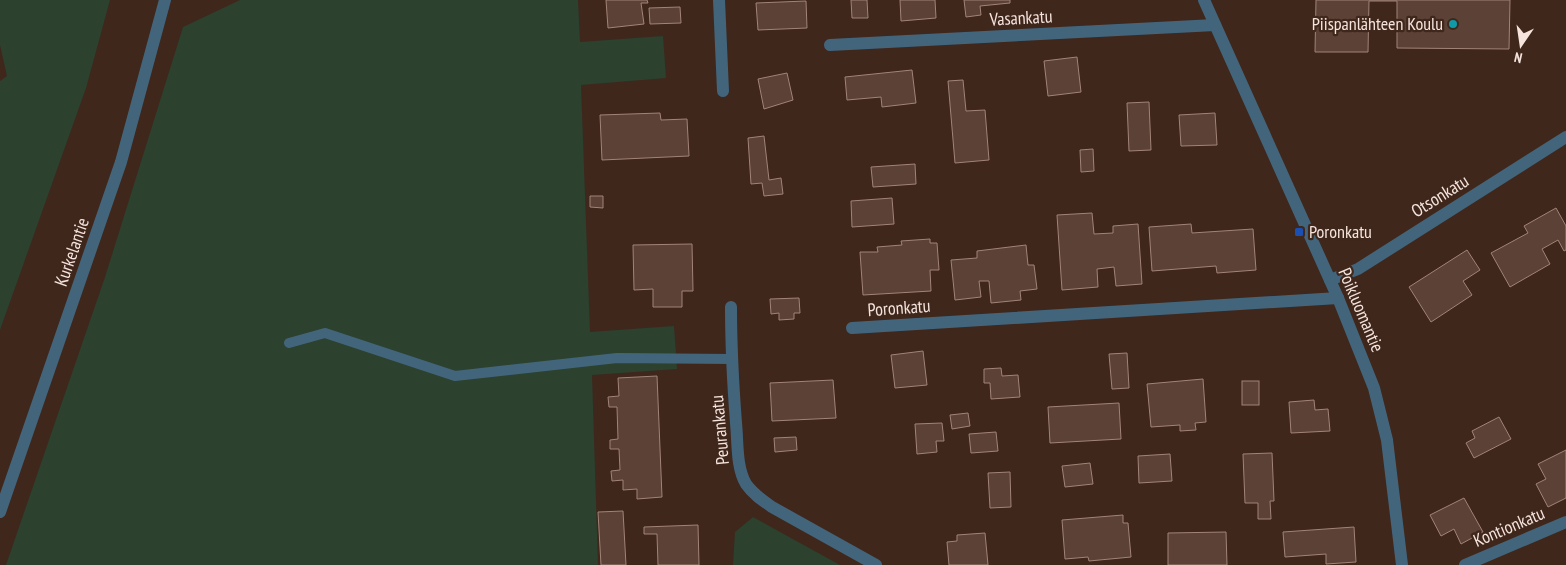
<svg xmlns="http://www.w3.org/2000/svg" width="1566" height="565" font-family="'PT Sans Narrow',sans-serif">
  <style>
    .green { fill: #2c412e }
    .building { fill: #5b4136; stroke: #a28478 }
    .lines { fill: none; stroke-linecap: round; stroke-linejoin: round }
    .service { stroke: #43657c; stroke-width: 10 }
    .minor { stroke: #43657c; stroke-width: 12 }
    .tertiary { stroke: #43657c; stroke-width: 12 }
    .culture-dot { fill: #0f9aa8; stroke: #3f271c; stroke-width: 2 }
    .transit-dot { fill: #1a4fb4; stroke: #3f271c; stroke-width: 2 }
    .labels { text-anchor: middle; stroke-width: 4.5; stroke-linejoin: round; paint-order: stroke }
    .street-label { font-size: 18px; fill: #f5e4dd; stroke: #3f271c }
    .poi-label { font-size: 18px; fill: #f5e4dd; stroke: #3f271c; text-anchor: end }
  </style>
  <rect width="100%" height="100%" fill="#3f271c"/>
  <g class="green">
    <path d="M0,0H110L86,88L0,330V81L7,76L0,45Z"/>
    <path d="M240,0H578L580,42L663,36L666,78L581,85L590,332L674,326L677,369L592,375L598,565H6L105,277L183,27Z"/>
    <path d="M753,517L840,565H733L735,532Z"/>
  </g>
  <g class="building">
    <path d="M606,0H647L648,3H641L644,24L608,28Z"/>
    <path d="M851,0H867L868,18H852Z"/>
    <path d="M900,0H935L936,18L901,21Z"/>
    <path d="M964,0H1010V3L980,6L981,15L966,17Z"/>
    <path d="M1316,0H1510L1509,49L1397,48V1H1369L1368,52H1315Z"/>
    <path d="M806,1L807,28L758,30L756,3Z"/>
    <path d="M680,7L681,23L650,24L649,8Z"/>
    <path d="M1077,57L1081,92L1048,96L1044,61Z"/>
    <path d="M912,70L916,103L882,107L881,97L847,100L845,77Z"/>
    <path d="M787,73L793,100L764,109L758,79Z"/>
    <path d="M963,80L966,111L985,110L989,160L955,163L948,81Z"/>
    <path d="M1149,102L1151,150L1129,151L1127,103Z"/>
    <path d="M660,113L661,120L687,119L689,156L602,160L600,115Z"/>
    <path d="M1215,113L1217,145L1181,146L1179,115Z"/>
    <path d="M764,136L769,180L781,178L783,194L764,196L762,183L751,184L748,138Z"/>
    <path d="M1093,149L1094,171L1081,172L1080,150Z"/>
    <path d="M915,164L916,184L873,187L871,167Z"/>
    <path d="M590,196H603V208L590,207Z"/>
    <path d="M892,198L894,224L852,227L851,201Z"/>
    <path d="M1556,208L1566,226V250L1564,251L1558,240L1542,249L1550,264L1510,287L1491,253L1528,233L1524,226Z"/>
    <path d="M1092,213L1094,234L1113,233V226L1138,224L1142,284L1116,286L1114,267L1097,269L1098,287L1062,290L1057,215Z"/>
    <path d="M1191,224L1192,233L1253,229L1256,270L1217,273L1216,266L1152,271L1149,227Z"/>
    <path d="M930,239V243H937L939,270H930L931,291L863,295L860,252H878L877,247L902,245L901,241Z"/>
    <path d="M692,244L693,291H682V307H653V289L634,290L633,245Z"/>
    <path d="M1026,245L1028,265H1034L1037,289L1020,291L1021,300L991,303L989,281H979L981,297L955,300L951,260L977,258V251Z"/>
    <path d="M1467,250L1480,270L1463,281L1472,295L1431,322L1409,287Z"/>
    <path d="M799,298L800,313H794V319L779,320V313L771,314L770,299Z"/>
    <path d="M923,351L927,385L895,388L891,355Z"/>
    <path d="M1127,353L1129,388L1112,389L1109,354Z"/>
    <path d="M1001,368L1002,376L1018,375L1020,397L991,399L990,383H984V369Z"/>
    <path d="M657,376L662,497L637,499V489L623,490V480L612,481L611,471L620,470L619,449H610V440L618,439L617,407H609L608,397L619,396L618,378Z"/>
    <path d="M1203,379L1206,422L1195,423L1196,430L1180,431V425L1151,427L1147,384Z"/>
    <path d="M833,380L836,418L772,421L770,383Z"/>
    <rect x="1242" y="381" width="17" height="24"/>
    <path d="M1314,400L1315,410L1328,409L1330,431L1291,433L1289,402Z"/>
    <path d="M1119,403L1121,439L1050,443L1048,407Z"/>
    <path d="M968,413L970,426L952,429L950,415Z"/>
    <path d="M1499,417L1511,439L1474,458L1466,443L1475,438L1472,431Z"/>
    <path d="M942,423L944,441H936L937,452L917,454L915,424Z"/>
    <path d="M996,432L998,451L971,453L969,434Z"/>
    <path d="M796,437L797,450L775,452L774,438Z"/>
    <path d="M1566,450V498L1548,507L1536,484L1546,479L1538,464Z"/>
    <path d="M1272,453L1274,501H1270L1271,519H1258V503H1245L1243,454Z"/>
    <path d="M1170,454L1172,481L1139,483L1138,456Z"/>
    <path d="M1090,463L1093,484L1065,487L1062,466Z"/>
    <path d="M1010,472L1011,507L990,508L988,473Z"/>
    <path d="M1464,498L1483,532L1461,544L1454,529L1441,536L1430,515Z"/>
    <path d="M623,511L626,565H601L598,512Z"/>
    <path d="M1123,515V523H1128L1131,557L1089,561L1088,557L1065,559L1062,520Z"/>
    <path d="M698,525L699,565H658L657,534H644V527Z"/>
    <path d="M1354,527L1356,562L1326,564V554L1285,557L1283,532Z"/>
    <path d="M1226,532L1227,565H1168V533Z"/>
    <path d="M985,533L988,565H949L947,542L957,541V535Z"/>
  </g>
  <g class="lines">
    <path class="service" d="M289,343L325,333L455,376L617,358L732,359"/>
    <g class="minor">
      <path d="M719,0L723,91"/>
      <path d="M830,45L1215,25"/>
      <path d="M1330,280L1358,269L1566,137"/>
      <path d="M731,307C731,346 733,384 736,423C738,442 736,467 746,484C753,494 762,500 772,507L876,565"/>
      <path d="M852,328L1338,298"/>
      <path d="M1465,565L1566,522"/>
    </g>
    <g class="tertiary">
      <path d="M1204,0L1338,298L1374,388L1387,440L1402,565"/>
      <path d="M0,512L121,162L165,0"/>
    </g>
  </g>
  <circle class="culture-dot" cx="1453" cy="24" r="5"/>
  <rect class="transit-dot" x="1294" y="227" width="10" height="10" rx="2.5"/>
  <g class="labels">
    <g class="street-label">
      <text transform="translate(1021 18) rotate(-3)" y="6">Vasankatu</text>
      <text transform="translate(1440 196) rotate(-32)" y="6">Otsonkatu</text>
      <text transform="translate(72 252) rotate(-71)" y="6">Kurkelantie</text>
      <text transform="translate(899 308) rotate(-4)" y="6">Poronkatu</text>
      <text transform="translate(1361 310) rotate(67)" y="6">Poikluomantie</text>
      <text transform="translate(720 430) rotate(-95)" y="6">Peurankatu</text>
      <text transform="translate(1509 527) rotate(-23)" y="6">Kontionkatu</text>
    </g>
    <g class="poi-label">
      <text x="1443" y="30">Piispanlähteen Koulu</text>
      <text x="1309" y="238" text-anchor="start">Poronkatu</text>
    </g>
  </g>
  <g transform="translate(1521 45) rotate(193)" stroke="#3f271c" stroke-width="4" paint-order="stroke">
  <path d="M0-4L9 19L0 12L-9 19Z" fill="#f5e4dd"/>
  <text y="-8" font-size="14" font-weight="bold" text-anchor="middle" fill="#f5e4dd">N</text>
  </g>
</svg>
